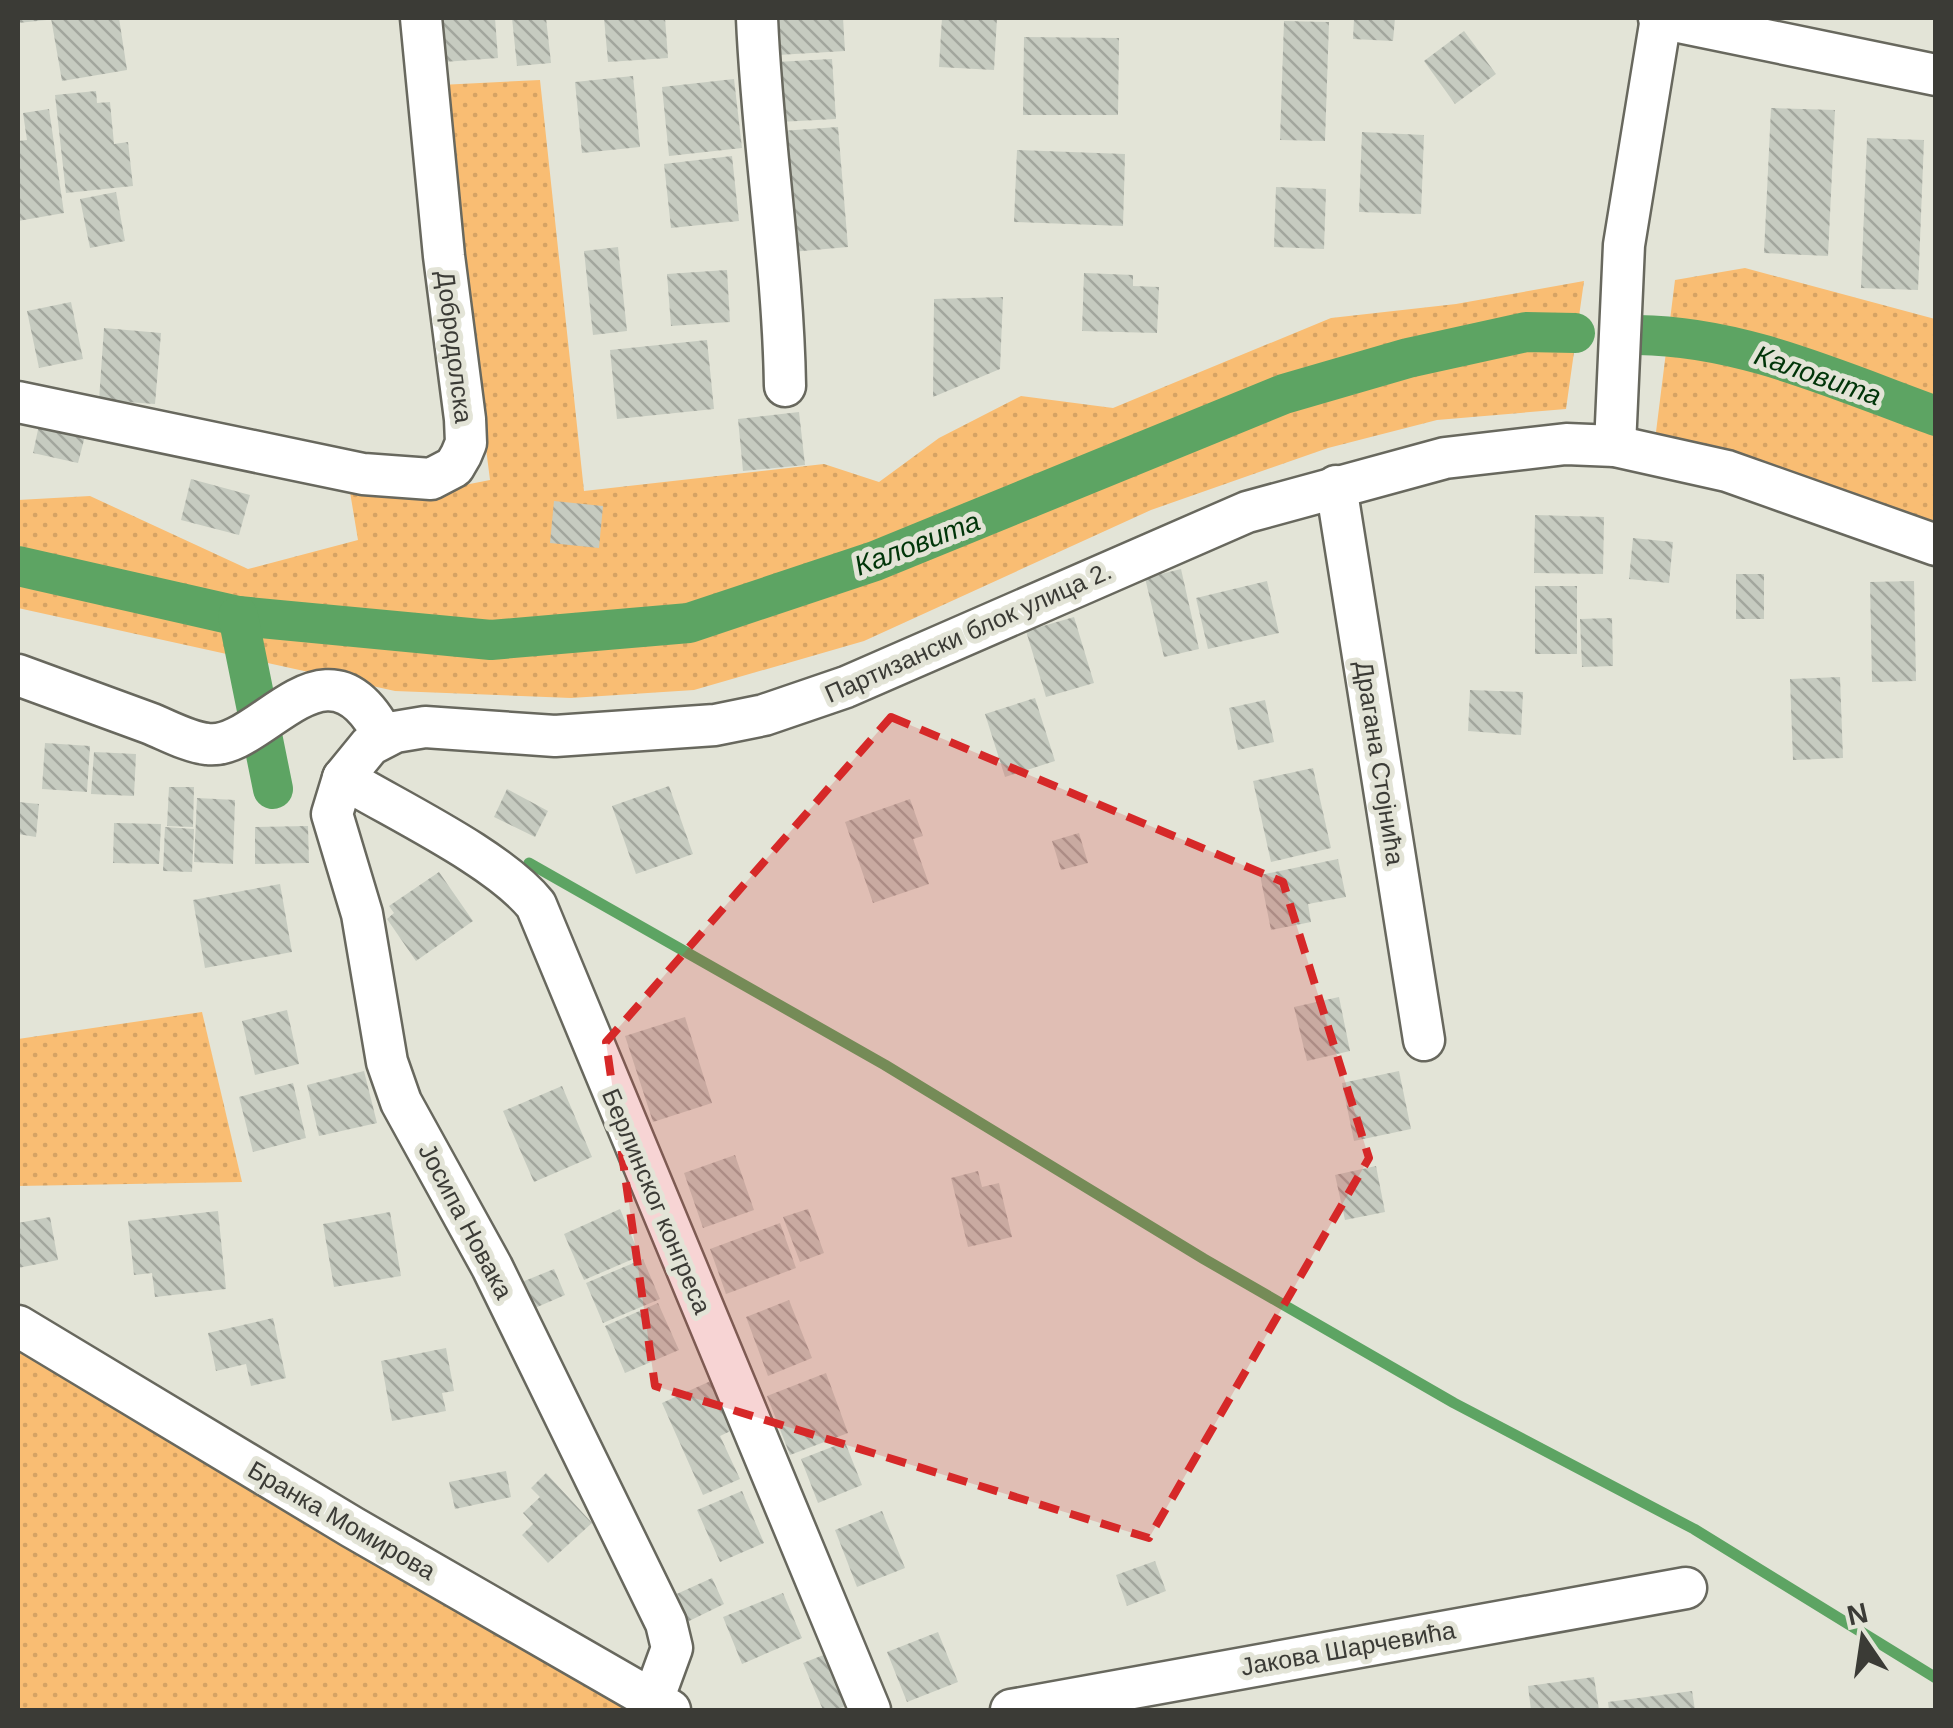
<svg xmlns="http://www.w3.org/2000/svg" width="1953" height="1728" font-family="Arial,sans-serif">
  <style>
    .grass { fill: url(#grass-dots) }
    .lines { fill: none; stroke-linecap: round; stroke-linejoin: round }
    .stream { stroke: #5da463; stroke-width: 11 }
    .canal { stroke: #5da463; stroke-width: 40 }
    .building { fill: url(#building-back-hatch) }
    .street-casing { stroke: #68685e; stroke-width: 45 }
    .street { stroke: #fff; stroke-width: 40 }
    .marked { fill: #d62828; fill-opacity: 0.2; stroke: #d62828; stroke-width: 8; stroke-dasharray: 20 12; stroke-linejoin: round }
    .labels { text-anchor: middle; stroke-width: 10; stroke-linejoin: round; paint-order: stroke }
    .street-label { font-size: 25px; fill: #3b3b36; stroke: #e3e4d7 }
    .water-label { font-size: 28px; font-style: italic; fill: #003509; stroke: #e3e4d7 }
  </style>
  <defs>
    <pattern id="grass-dots" width="8" height="8" patternUnits="userSpaceOnUse" patternTransform="scale(2.5)"><rect width="8" height="8" fill="#f9bd73"/><path d="M2 2h.1M6 6h.1" fill="none" stroke="#d6a364" stroke-width="1.8" stroke-linecap="round"/></pattern>
    <pattern id="building-back-hatch" width="6" height="6" patternUnits="userSpaceOnUse" patternTransform="scale(2.5)"><rect width="6" height="6" fill="#c6cbc0"/><path d="M-1 5l2 2M0 0l6 6M5-1l2 2" fill="none" stroke="#a2a69d"/></pattern>
  </defs>
  <rect width="100%" height="100%" fill="#e3e4d7"/>
  <g class="grass">
    <path d="M540,80L584,491L824,464L879,482L939,438L1021,396L1113,408L1331,318L1456,304L1584,281L1566,409L1437,420L1328,448L1151,510L864,641L694,690L571,698L395,691L18,608V500L90,496L248,569L358,540L348,480L439,490L490,480L440,85Z"/>
    <path d="M1745,268L1935,319V537L1655,440L1675,280Z"/>
    <path d="M202,1012L242,1182L18,1186V1039Z"/>
    <path d="M18,1322L671,1710H18Z"/>
  </g>
  <g class="lines">
    <path class="stream" d="M529,863L885,1065L1204,1259L1454,1403L1694,1529L1936,1678"/>
    <g class="canal">
      <path d="M1638,335C1742,336 1839,381 1936,416"/>
      <path d="M18,566L238,616L491,640L689,623L875,561L1284,394L1408,358L1526,332L1575,333"/>
      <path d="M238,616L273,789"/>
    </g>
  </g>
  <g class="building">
    <path d="M18,18H47V20L18,23Z"/>
    <path d="M51,18H119L127,70L62,81Z"/>
    <path d="M441,18H495L498,58L444,62Z"/>
    <path d="M512,18H546L551,63L517,66Z"/>
    <path d="M604,18H665L668,58L608,62Z"/>
    <path d="M776,18H843L845,51L778,55Z"/>
    <path d="M942,18H997L994,70L939,67Z"/>
    <path d="M1354,18H1395L1393,41L1353,39Z"/>
    <path d="M1284,21L1329,22L1325,141L1280,140Z"/>
    <path d="M1464,31L1496,74L1455,104L1424,61Z"/>
    <path d="M1024,37L1119,38L1118,115H1023Z"/>
    <path d="M832,59L836,119L779,122L775,62Z"/>
    <path d="M633,76L640,147L582,153L575,82Z"/>
    <path d="M734,79L742,148L669,156L662,87Z"/>
    <path d="M96,91L97,103L110,102L114,144L128,142L133,186L66,193L55,95Z"/>
    <path d="M1771,108L1835,110L1828,256L1764,253Z"/>
    <path d="M49,109L64,213L18,221V141L27,140L23,113Z"/>
    <path d="M838,127L848,247L791,252L781,131Z"/>
    <path d="M1362,132L1424,135L1421,214L1359,212Z"/>
    <path d="M1867,138L1924,140L1918,290L1861,288Z"/>
    <path d="M1017,150L1125,154L1123,226L1014,222Z"/>
    <path d="M732,156L739,221L671,228L664,164Z"/>
    <path d="M1276,187L1326,189L1324,249L1274,247Z"/>
    <path d="M116,192L125,241L90,248L80,199Z"/>
    <path d="M618,247L627,331L593,335L584,251Z"/>
    <path d="M727,270L730,322L671,326L667,274Z"/>
    <path d="M1084,273L1133,275V286L1159,287L1157,333L1082,331Z"/>
    <path d="M1003,297L1000,369L933,397L934,299Z"/>
    <path d="M71,302L83,359L39,368L27,311Z"/>
    <path d="M104,328L161,333L155,404L99,400Z"/>
    <path d="M707,340L714,409L617,419L610,350Z"/>
    <path d="M799,412L805,465L743,471L738,419Z"/>
    <path d="M39,425L85,436L78,463L33,453Z"/>
    <path d="M191,479L250,495L239,535L181,520Z"/>
    <path d="M554,501L603,506L599,548L550,543Z"/>
    <path d="M1535,515L1604,517L1603,574L1534,573Z"/>
    <path d="M1633,538L1673,542L1669,583L1629,579Z"/>
    <path d="M1181,569L1199,649L1164,657L1145,578Z"/>
    <rect x="1736" y="574" width="28" height="45"/>
    <path d="M1267,581L1279,633L1208,649L1196,598Z"/>
    <path d="M1914,581L1916,681L1872,682L1870,582Z"/>
    <rect x="1535" y="586" width="42" height="68"/>
    <path d="M1074,617L1094,683L1046,697L1026,631Z"/>
    <path d="M1612,618L1613,666L1582,667L1580,619Z"/>
    <path d="M1840,677L1843,758L1793,760L1790,679Z"/>
    <path d="M1470,690L1523,692L1521,735L1468,731Z"/>
    <path d="M1035,698L1055,761L1005,777L985,714Z"/>
    <path d="M1265,700L1274,742L1238,750L1229,708Z"/>
    <path d="M45,743L90,746L87,792L42,789Z"/>
    <path d="M94,752L136,754L134,796L91,794Z"/>
    <path d="M1313,768L1331,848L1271,862L1253,781Z"/>
    <path d="M669,786L693,854L636,874L612,806Z"/>
    <path d="M169,787H194L193,827L167,826Z"/>
    <path d="M507,789L548,811L535,837L494,817Z"/>
    <path d="M197,798L235,800L233,864L194,862Z"/>
    <path d="M910,799L923,836L913,839L929,884L873,903L845,822Z"/>
    <path d="M18,802L39,804L36,837L18,834Z"/>
    <path d="M114,823L161,824L159,864L113,863Z"/>
    <path d="M308,826L309,863L255,864V827Z"/>
    <path d="M165,827L194,829L192,872L163,871Z"/>
    <path d="M1079,833L1088,863L1061,870L1052,841Z"/>
    <path d="M1338,859L1346,897L1308,904L1311,922L1271,930L1260,875Z"/>
    <path d="M439,872L473,921L416,961L387,919L394,913L389,906Z"/>
    <path d="M280,884L292,952L205,968L193,900Z"/>
    <path d="M1339,997L1350,1051L1307,1061L1294,1007Z"/>
    <path d="M287,1010L299,1064L255,1075L242,1021Z"/>
    <path d="M685,1017L712,1103L653,1122L625,1036Z"/>
    <path d="M364,1071L377,1123L319,1136L307,1085Z"/>
    <path d="M1399,1071L1411,1129L1354,1141L1342,1083Z"/>
    <path d="M293,1083L306,1138L253,1152L239,1097Z"/>
    <path d="M562,1086L592,1157L534,1182L503,1111Z"/>
    <path d="M735,1155L754,1210L703,1228L684,1173Z"/>
    <path d="M1376,1166L1385,1212L1345,1220L1335,1175Z"/>
    <path d="M978,1171L982,1187L999,1183L1012,1237L968,1247L951,1178Z"/>
    <path d="M620,1209L640,1256L584,1280L564,1234Z"/>
    <path d="M808,1209L824,1253L800,1262L783,1217Z"/>
    <path d="M218,1211L226,1289L155,1297L152,1273L134,1275L128,1221Z"/>
    <path d="M390,1212L401,1276L334,1287L323,1224Z"/>
    <path d="M50,1217L58,1260L18,1268V1223Z"/>
    <path d="M780,1223L796,1268L726,1294L710,1249Z"/>
    <path d="M643,1259L660,1299L603,1323L586,1283Z"/>
    <path d="M554,1269L565,1295L528,1311L517,1284Z"/>
    <path d="M789,1300L812,1358L768,1376L746,1317Z"/>
    <path d="M658,1303L679,1350L625,1373L605,1326Z"/>
    <path d="M273,1318L286,1378L251,1386L246,1364L216,1371L208,1333Z"/>
    <path d="M446,1348L454,1391L442,1393L446,1411L392,1421L381,1361Z"/>
    <path d="M826,1373L848,1433L790,1455L767,1396Z"/>
    <path d="M715,1379L737,1428L720,1436L740,1479L703,1495L662,1403Z"/>
    <path d="M845,1442L862,1485L818,1503L801,1459Z"/>
    <path d="M506,1471L511,1497L455,1509L449,1482Z"/>
    <path d="M546,1473L592,1523L548,1563L522,1535L533,1524L523,1513L540,1497L531,1488Z"/>
    <path d="M742,1491L764,1543L720,1562L697,1510Z"/>
    <path d="M882,1511L905,1568L857,1587L835,1530Z"/>
    <path d="M1155,1561L1166,1591L1127,1606L1116,1575Z"/>
    <path d="M712,1578L724,1604L683,1624L670,1597Z"/>
    <path d="M783,1593L802,1638L742,1664L723,1617Z"/>
    <path d="M938,1632L958,1682L907,1702L887,1652Z"/>
    <path d="M826,1654L848,1705L835,1710H823L803,1663Z"/>
    <path d="M1594,1677L1599,1710H1531L1528,1686Z"/>
    <path d="M1692,1691L1695,1710H1609L1608,1702Z"/>
  </g>
  <g class="lines">
    <g class="street-casing">
      <g id="street">
        <path d="M757,18C762,141 783,263 785,386"/>
        <path d="M1659,18L1936,75"/>
        <path d="M18,402L363,474L431,479L454,467L461,455L466,443L465,419L444,256L421,18"/>
        <path d="M1615,446L1624,245L1661,18"/>
        <path d="M1336,486L1424,1040"/>
        <path d="M18,675C61,691 105,707 149,723C167,730 188,742 207,744C262,752 326,624 384,737"/>
        <path d="M343,778C398,811 498,858 536,905L870,1710"/>
        <path d="M18,1326L352,1527L670,1710"/>
        <path d="M653,1700L672,1648L666,1623L492,1267L401,1102L387,1062L362,914L332,814L343,778L370,745L395,732L425,727L555,736L715,725L764,715L846,687L1247,512L1445,458L1566,444L1615,446L1727,471L1936,545"/>
        <path d="M1011,1710L1686,1588"/>
      </g>
    </g>
    <use href="#street" class="street"/>
  </g>
  <path class="marked" d="M891,717L1283,882L1369,1158L1149,1538L655,1386L606,1042Z"/>
  <g class="labels">
    <g class="street-label">
      <text transform="translate(455 347) rotate(83)" y="9">Добродолска</text>
      <text transform="translate(968 632) rotate(-24)" y="9">Партизански блок улица 2.</text>
      <text transform="translate(1380 763) rotate(81)" y="9">Драгана Стојнића</text>
      <text transform="translate(657 1201) rotate(67)" y="9">Берлинског конгреса</text>
      <text transform="translate(466 1221) rotate(62)" y="9">Јосипа Новака</text>
      <text transform="translate(342 1520) rotate(30)" y="9">Бранка Момирова</text>
      <text transform="translate(1348 1648) rotate(-10)" y="9">Јакова Шарчевића</text>
    </g>
    <g class="water-label">
      <text transform="translate(1818 375) rotate(19)" y="10">Каловита</text>
      <text transform="translate(917 543) rotate(-21)" y="10">Каловита</text>
    </g>
  </g>
  <rect width="1953" height="1728" fill="none" stroke="#3b3b36" stroke-width="40"/>
  <g transform="translate(1863 1638) rotate(347)" stroke="#e3e4d7" stroke-width="8" paint-order="stroke">
  <path d="M0-8L18 38L0 25L-18 38Z" fill="#3b3b36"/>
  <text y="-15" font-size="28" font-weight="bold" text-anchor="middle" fill="#3b3b36">N</text>
  </g>
</svg>
